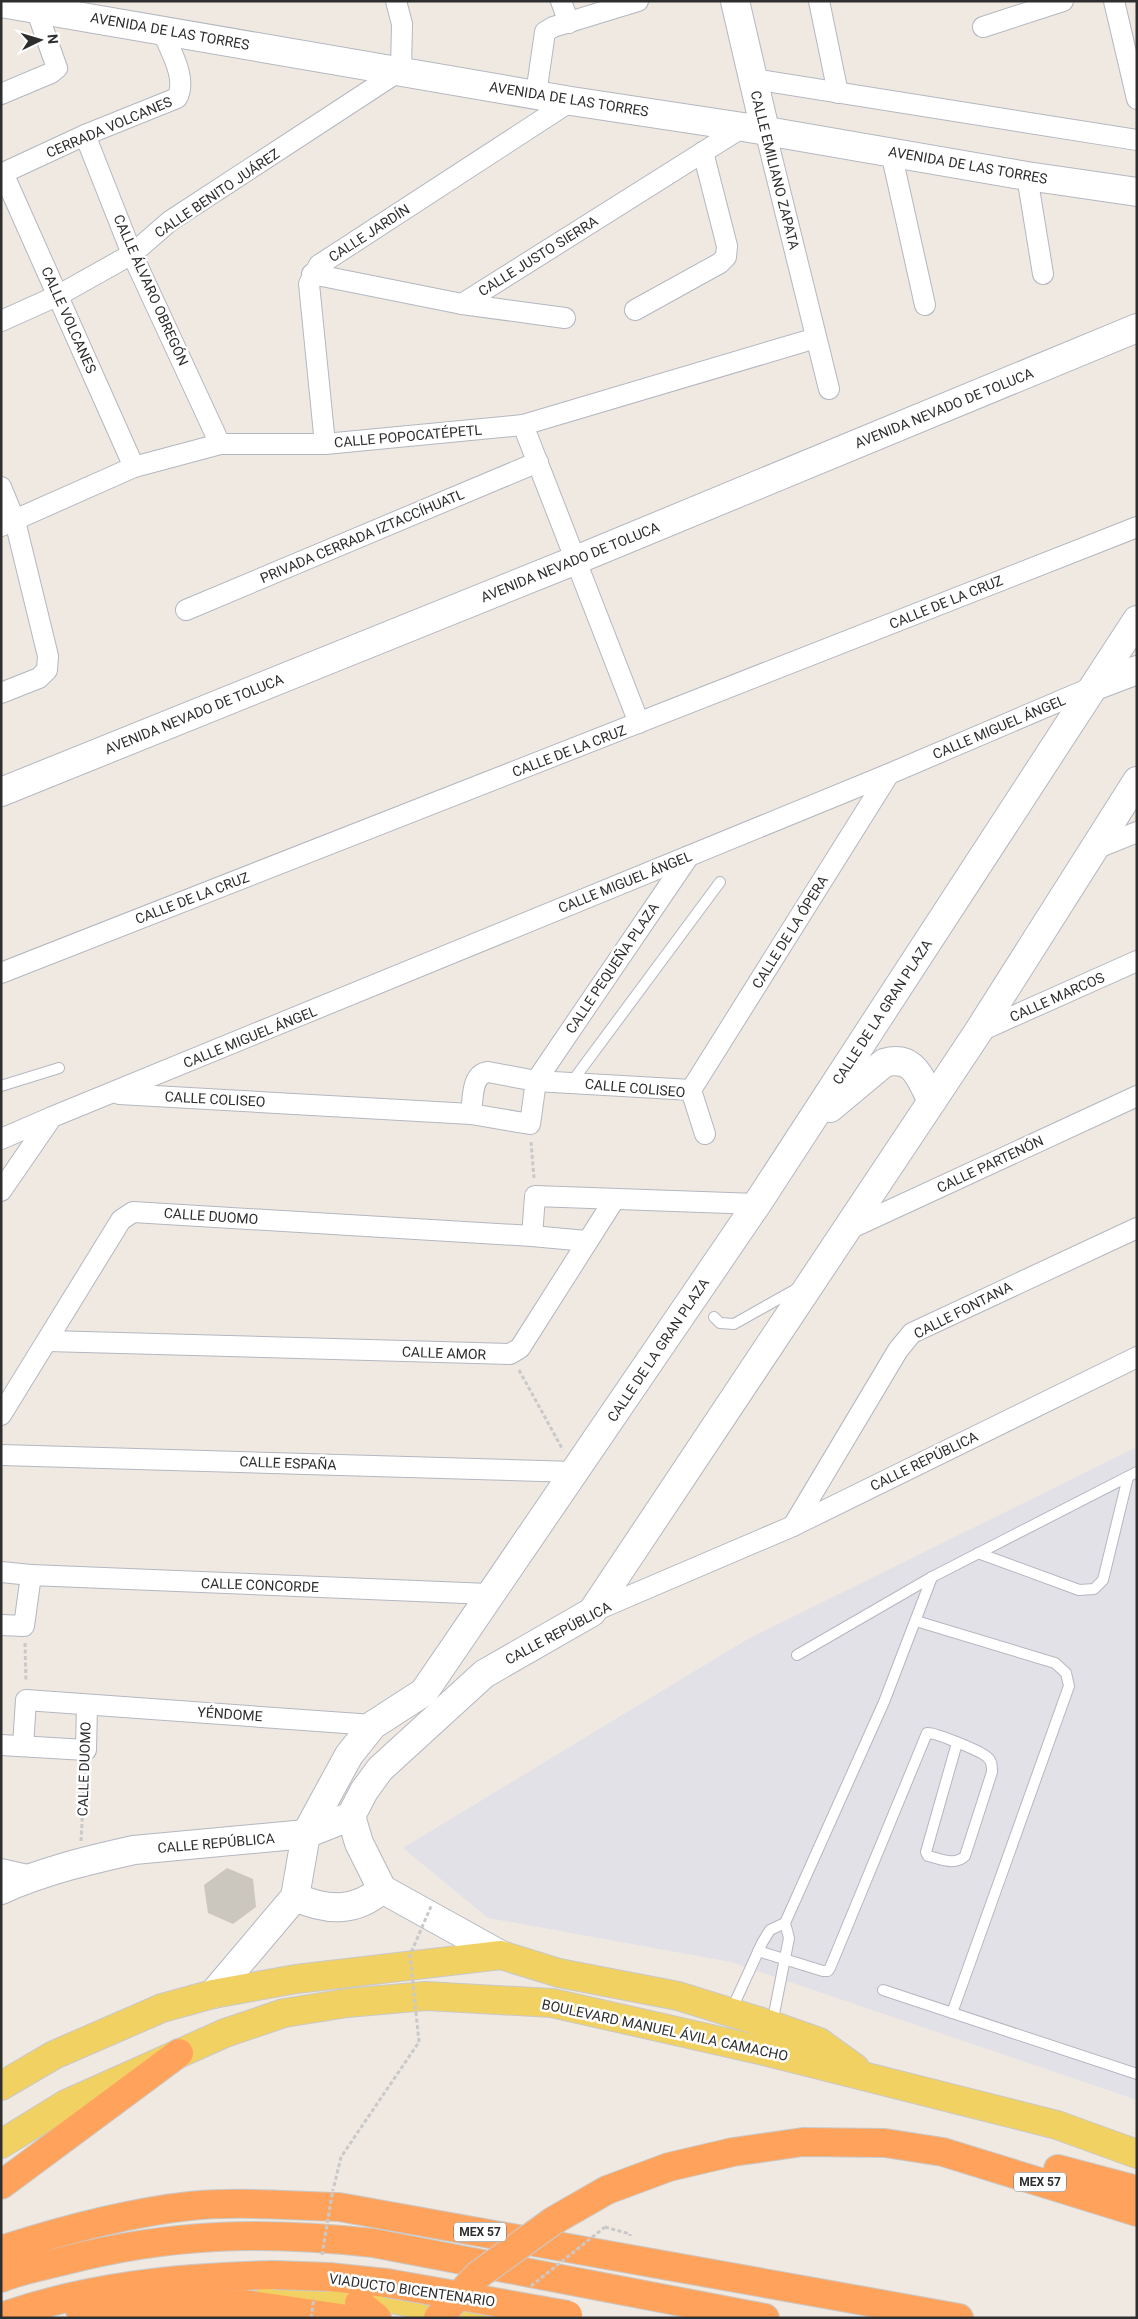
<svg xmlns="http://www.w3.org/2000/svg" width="1138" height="2319" font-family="Roboto,sans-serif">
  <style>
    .industrial { fill: #e3e1e8 }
    .building { fill: #cbc7bf }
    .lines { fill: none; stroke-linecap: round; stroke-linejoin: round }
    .lane-casing { stroke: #b4b7c1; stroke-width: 12 }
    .street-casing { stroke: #b4b7c1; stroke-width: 22 }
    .secondary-casing { stroke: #b4b7c1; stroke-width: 30 }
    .primary-casing { stroke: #c9c9c9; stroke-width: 30 }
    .highway-casing { stroke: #c9c9c9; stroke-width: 30 }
    .path { stroke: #c9c9c9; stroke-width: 3; stroke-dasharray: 4 2.5; stroke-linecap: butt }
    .lane { stroke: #fff; stroke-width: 10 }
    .street { stroke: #fff; stroke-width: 20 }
    .secondary { stroke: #fff; stroke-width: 28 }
    .primary { stroke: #f2d163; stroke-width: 28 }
    .highway { stroke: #ffa35c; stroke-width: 28 }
    .highway-bridge-casing { stroke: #c9c9c9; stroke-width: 30; stroke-linecap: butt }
    .path-bridge { stroke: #c9c9c9; stroke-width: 3; stroke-dasharray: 4 2.5; stroke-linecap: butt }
    .highway-bridge { stroke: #ffa35c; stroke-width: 28 }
    .labels { text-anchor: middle; stroke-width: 5; stroke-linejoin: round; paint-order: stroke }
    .shield { fill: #fff; stroke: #6d6d6d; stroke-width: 1 }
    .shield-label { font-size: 12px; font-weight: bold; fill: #2e2e2e }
    .street-label { font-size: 14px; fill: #2e2e2e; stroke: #fff }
  </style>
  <rect width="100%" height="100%" fill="#efe9e1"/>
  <path class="industrial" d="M1137,1447V2100L731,1962L488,1918L403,1848L746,1640Z"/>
  <path class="building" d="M227,1868L253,1879L256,1907L233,1924L208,1913L204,1885Z"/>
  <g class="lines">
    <g class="lane-casing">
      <g id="lane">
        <path d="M571,1083L720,882"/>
        <path d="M1,1086L59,1068"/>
        <path d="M714,1317L720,1323L734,1324L798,1288"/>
        <path d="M978,1553L1079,1590L1094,1589L1103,1580L1128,1477"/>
        <path d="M916,1621L1055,1663L1066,1673L1069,1686L952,2013"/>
        <path d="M797,1655L932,1577L1137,1472"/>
        <path d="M758,1951L823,1971H828L830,1968L927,1733C934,1732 981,1751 987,1757C992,1761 992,1766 992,1772L965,1856C955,1866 941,1859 928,1856L926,1852L957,1743"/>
        <path d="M883,1990L1137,2074"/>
        <path d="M731,2011L762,1943L770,1930L785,1923"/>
        <path d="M772,2024L789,1938L785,1923L884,1702L932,1577"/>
      </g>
    </g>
    <g class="street-casing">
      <g id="street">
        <path d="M561,1L569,23"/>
        <path d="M819,1L838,93"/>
        <path d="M1114,1L1137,99"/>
        <path d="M983,27L1063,1"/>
        <path d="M753,79L1137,140"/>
        <path d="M1,94L51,73L57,68L36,9"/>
        <path d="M536,94L545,32L553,27L638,1"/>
        <path d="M765,130L829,389"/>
        <path d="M85,135L132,254L220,444"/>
        <path d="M891,152L925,305"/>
        <path d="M3,173L134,467"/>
        <path d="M1,174L85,135L177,98C188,78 169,49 162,30"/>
        <path d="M1027,176L1043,274"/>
        <path d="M312,274L462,304L743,127"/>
        <path d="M462,304L565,318"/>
        <path d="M635,310L720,263L726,257L727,246L703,152"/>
        <path d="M1,321L59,295L132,254L170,221L401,70L402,24L396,1"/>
        <path d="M523,425L639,723"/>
        <path d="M325,444L309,284L319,265L571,101"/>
        <path d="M1,487L15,521L48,656L47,670L39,678L1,693"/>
        <path d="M1,526L134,467L220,444H325L523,425L816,338"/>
        <path d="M186,610L538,462"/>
        <path d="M1095,849L1137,832"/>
        <path d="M1,973L1137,527"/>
        <path d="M978,1032L1137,961"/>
        <path d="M691,1090L889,774"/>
        <path d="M119,1094L471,1114L530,1124L536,1081L689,856"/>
        <path d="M471,1114C473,1100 471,1074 488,1072L536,1081L691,1090L705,1134"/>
        <path d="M1,1139L52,1117"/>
        <path d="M1,1191L52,1117L889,774L1095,686"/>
        <path d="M845,1231L1137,1096"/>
        <path d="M532,1236L535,1196L757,1204"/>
        <path d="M48,1341L510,1354L520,1348L614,1200"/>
        <path d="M1,1415L121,1220L133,1212L532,1236L586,1241"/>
        <path d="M1,1455L575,1472"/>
        <path d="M793,1526L898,1350L912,1333L1137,1228"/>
        <path d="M1,1572L31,1575L489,1594"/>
        <path d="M592,1612L793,1526L1137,1357"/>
        <path d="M1,1625L24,1626L31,1575"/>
        <path d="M1,1745L86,1750L87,1705"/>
        <path d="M23,1746L26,1700L373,1725"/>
        <path d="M1,1869L32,1876"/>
      </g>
    </g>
    <g class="secondary-casing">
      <g id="secondary">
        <path d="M735,1L765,130"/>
        <path d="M1,3L571,101L743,127L1027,176L1137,192"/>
        <path d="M1095,686L1137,670"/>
        <path d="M1,792L576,560L1137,328"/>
        <path d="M830,1108L884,1063C915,1054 920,1079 932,1101"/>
        <path d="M351,1816L359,1843L382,1889L501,1955"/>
        <path d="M1,1890C43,1871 89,1860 134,1850L306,1834L351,1816L364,1791L380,1769L484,1674L592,1612L978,1032L1137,781"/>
        <path d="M295,1897C327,1911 355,1913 382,1889"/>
        <path d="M213,1994L295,1897L306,1834L349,1755L373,1725L424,1692L757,1204L1137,620"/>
      </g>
    </g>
    <g class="primary-casing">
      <g id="primary">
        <path d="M1,2086L54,2055L162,2008L213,1994L296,1979L501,1955L559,1973L678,1996L765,2023L819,2042L855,2068"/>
        <path d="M1,2144L66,2104L225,2033L284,2013L347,2003L426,1996L552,2003L760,2050L1057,2125L1137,2154"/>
        <path d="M339,2289L492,2318"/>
        <path d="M268,2300L301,2298L360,2303"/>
      </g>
    </g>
    <g class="highway-casing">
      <g id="highway">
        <path d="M1058,2169L1137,2190"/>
        <path d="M1,2185L179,2053"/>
        <path d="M553,2221L607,2190L669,2167L733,2152L803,2142L885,2143L943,2152L1137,2212"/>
        <path d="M1,2250C63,2230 126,2213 190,2206C239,2201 290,2206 339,2207L959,2318"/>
        <path d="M329,2277L387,2283"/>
        <path d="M1,2278C21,2270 43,2266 63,2261C170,2233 263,2231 373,2243L765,2318"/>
        <path d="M359,2303L377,2318"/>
        <path d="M79,2308L245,2304L341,2318"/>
        <path d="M1,2317C89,2286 181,2277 274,2275"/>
      </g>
    </g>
    <g class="path">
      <path d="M531,1142L534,1178"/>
      <path d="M519,1370L563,1450"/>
      <path d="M25,1643L26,1682"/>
      <path d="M81,1841L85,1767"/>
      <path d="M334,2186L341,2157L419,2042"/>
      <path d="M605,2227L630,2234V2236"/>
    </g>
    <use href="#lane" class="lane"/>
    <use href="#street" class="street"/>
    <use href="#secondary" class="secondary"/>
    <use href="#primary" class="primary"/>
    <use href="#highway" class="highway"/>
    <g class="highway-bridge-casing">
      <g id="highway-bridge">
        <path d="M274,2275L329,2277"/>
        <path d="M387,2283L568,2315"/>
        <path d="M438,2318L478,2275L553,2221"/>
      </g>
    </g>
    <g class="path-bridge">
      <path d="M419,2042L410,1955L432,1904"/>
      <path d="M322,2255L333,2189"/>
      <path d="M531,2286L605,2227"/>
      <path d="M311,2318L314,2298"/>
    </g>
    <use href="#highway-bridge" class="highway-bridge"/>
  </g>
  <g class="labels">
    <g class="shield">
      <rect x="1014" y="2172.5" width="52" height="19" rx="4"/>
      <rect x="454" y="2222.5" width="52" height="19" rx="4"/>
    </g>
    <g class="shield-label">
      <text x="1040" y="2186">MEX 57</text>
      <text x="480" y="2236">MEX 57</text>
    </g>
    <g class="street-label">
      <text transform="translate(170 31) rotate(10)" y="5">AVENIDA DE LAS TORRES</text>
      <text transform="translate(569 99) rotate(9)" y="5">AVENIDA DE LAS TORRES</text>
      <text transform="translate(109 127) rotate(-23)" y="5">CERRADA VOLCANES</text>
      <text transform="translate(968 165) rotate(10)" y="5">AVENIDA DE LAS TORRES</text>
      <text transform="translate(775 170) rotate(76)" y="5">CALLE EMILIANO ZAPATA</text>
      <text transform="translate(217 193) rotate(-34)" y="5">CALLE BENITO JUÁREZ</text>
      <text transform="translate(369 233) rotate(-33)" y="5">CALLE JARDÍN</text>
      <text transform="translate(538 256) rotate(-32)" y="5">CALLE JUSTO SIERRA</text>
      <text transform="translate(151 290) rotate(66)" y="5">CALLE ÁLVARO OBREGÓN</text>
      <text transform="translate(69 320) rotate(66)" y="5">CALLE VOLCANES</text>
      <text transform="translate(944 408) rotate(-22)" y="5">AVENIDA NEVADO DE TOLUCA</text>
      <text transform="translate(408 436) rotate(-5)" y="5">CALLE POPOCATÉPETL</text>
      <text transform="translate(362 536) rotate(-23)" y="5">PRIVADA CERRADA IZTACCÍHUATL</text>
      <text transform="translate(570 562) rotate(-22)" y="5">AVENIDA NEVADO DE TOLUCA</text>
      <text transform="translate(946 602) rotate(-22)" y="5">CALLE DE LA CRUZ</text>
      <text transform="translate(194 714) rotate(-22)" y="5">AVENIDA NEVADO DE TOLUCA</text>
      <text transform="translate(999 727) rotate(-23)" y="5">CALLE MIGUEL ÁNGEL</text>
      <text transform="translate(569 751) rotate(-21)" y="5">CALLE DE LA CRUZ</text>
      <text transform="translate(625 882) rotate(-22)" y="5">CALLE MIGUEL ÁNGEL</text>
      <text transform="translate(192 898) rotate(-21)" y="5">CALLE DE LA CRUZ</text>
      <text transform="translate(790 932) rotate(-58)" y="5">CALLE DE LA ÓPERA</text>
      <text transform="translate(612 968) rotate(-56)" y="5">CALLE PEQUEÑA PLAZA</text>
      <text transform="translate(1057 997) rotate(-24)" y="5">CALLE MARCOS</text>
      <text transform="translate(882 1012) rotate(-57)" y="5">CALLE DE LA GRAN PLAZA</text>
      <text transform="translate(250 1037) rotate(-22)" y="5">CALLE MIGUEL ÁNGEL</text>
      <text transform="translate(635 1088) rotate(5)" y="5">CALLE COLISEO</text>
      <text transform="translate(215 1099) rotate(3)" y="5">CALLE COLISEO</text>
      <text transform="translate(990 1164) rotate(-25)" y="5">CALLE PARTENÓN</text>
      <text transform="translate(211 1216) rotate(4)" y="5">CALLE DUOMO</text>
      <text transform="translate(963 1310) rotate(-27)" y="5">CALLE FONTANA</text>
      <text transform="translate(658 1350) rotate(-56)" y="5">CALLE DE LA GRAN PLAZA</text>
      <text transform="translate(444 1353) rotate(2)" y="5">CALLE AMOR</text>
      <text transform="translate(924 1461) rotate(-26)" y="5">CALLE REPÚBLICA</text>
      <text transform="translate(288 1463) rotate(2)" y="5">CALLE ESPAÑA</text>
      <text transform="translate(260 1585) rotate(2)" y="5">CALLE CONCORDE</text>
      <text transform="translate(558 1633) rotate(-28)" y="5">CALLE REPÚBLICA</text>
      <text transform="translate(230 1714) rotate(4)" y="5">YÉNDOME</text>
      <text transform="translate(84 1769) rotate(-88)" y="5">CALLE DUOMO</text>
      <text transform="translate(216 1843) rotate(-5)" y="5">CALLE REPÚBLICA</text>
      <text transform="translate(665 2030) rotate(12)" y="5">BOULEVARD MANUEL ÁVILA CAMACHO</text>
      <text transform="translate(412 2290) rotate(8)" y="5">VIADUCTO BICENTENARIO</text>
    </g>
  </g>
  <rect width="1138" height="2319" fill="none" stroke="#2e2e2e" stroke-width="5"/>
  <g transform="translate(40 40) rotate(85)" stroke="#ffffff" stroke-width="4" paint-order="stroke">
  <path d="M0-4L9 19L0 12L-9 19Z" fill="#2e2e2e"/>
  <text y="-8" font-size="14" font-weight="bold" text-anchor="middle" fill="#2e2e2e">N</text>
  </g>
</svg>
